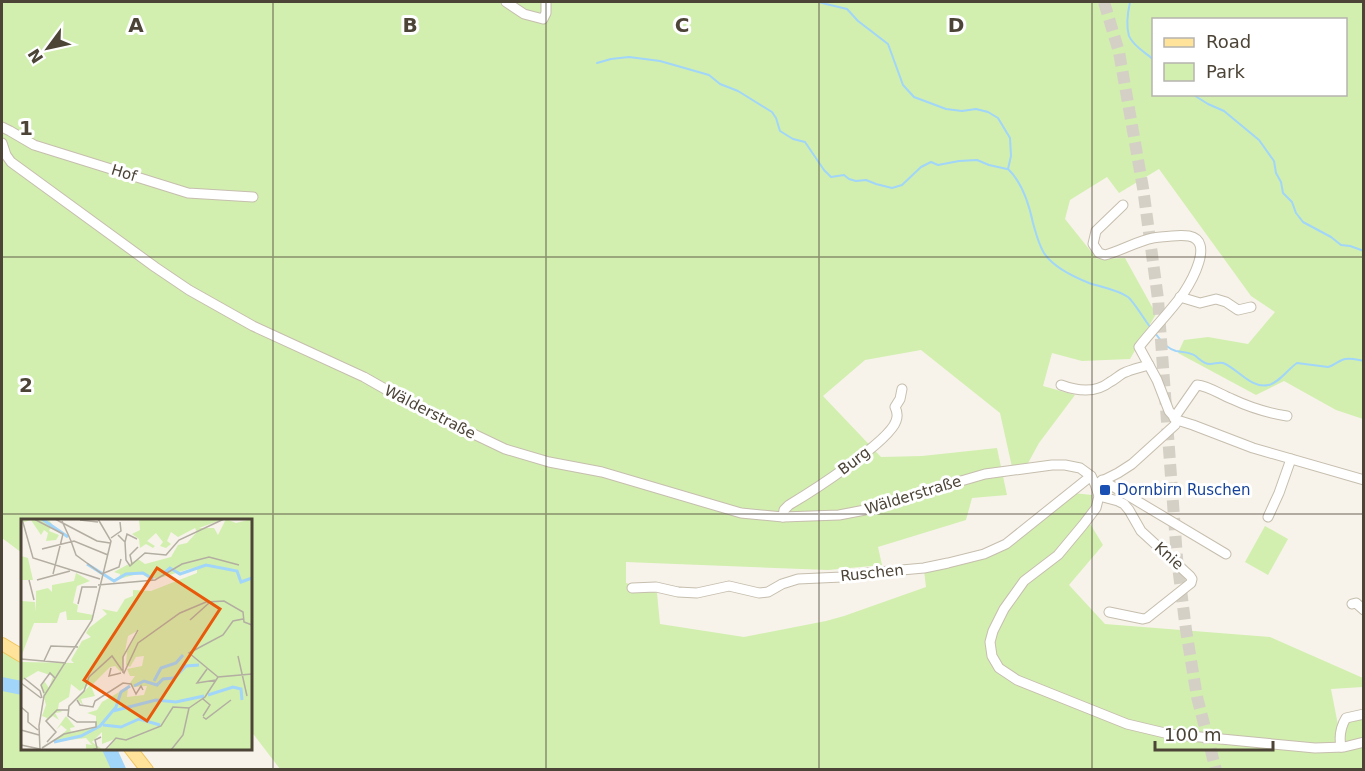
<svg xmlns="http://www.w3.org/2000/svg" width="1365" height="771" font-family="'DejaVu Sans',sans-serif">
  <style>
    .green { fill: #d2efaf; fill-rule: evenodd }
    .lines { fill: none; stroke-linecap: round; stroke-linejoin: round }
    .stream { stroke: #a1d5f9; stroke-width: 2 }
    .river { stroke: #a1d5f9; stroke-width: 14 }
    .major-tunnel { stroke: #d5d0c6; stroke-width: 12; stroke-dasharray: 12 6; stroke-linecap: butt }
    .minor-casing { stroke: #c6beae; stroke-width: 11 }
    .major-casing { stroke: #f1c55d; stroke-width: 14 }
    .minor { stroke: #fff; stroke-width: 9 }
    .major { stroke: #ffe39b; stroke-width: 12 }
    .grid { fill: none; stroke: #4c4437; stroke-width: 1.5; stroke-opacity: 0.55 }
    .transit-dot { fill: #1a4fb4; stroke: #fff; stroke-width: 2 }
    .labels { text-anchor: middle; stroke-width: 6; stroke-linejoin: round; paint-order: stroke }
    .street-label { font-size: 15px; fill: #4c4437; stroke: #fff }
    .transit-label { font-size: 15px; fill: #164399; stroke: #fff; text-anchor: start }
    .inset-river { fill: none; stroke: #a1d5f9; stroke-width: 3 }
    .inset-road { fill: none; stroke: #b3ada2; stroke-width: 1.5 }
    .view { fill: #e8590c; fill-opacity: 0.15; stroke: #e8590c; stroke-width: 3 }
    .inset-edge { fill: none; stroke: #4c4437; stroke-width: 3 }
    .grid-label { font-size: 20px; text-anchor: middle; font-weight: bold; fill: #4c4437; stroke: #fff; stroke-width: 6; stroke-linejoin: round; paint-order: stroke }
  </style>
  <rect width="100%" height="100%" fill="#f7f3ea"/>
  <g class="green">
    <path d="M2,2H1363V419L1336,410L1284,381L1256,395L1178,353L1184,340L1208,337L1248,344L1275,312L1251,296L1159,169L1119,193L1107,177L1070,200L1065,219L1097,259L1125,258L1156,314L1130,359L1082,361L1052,353L1043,386L1075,395L1039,443L1027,465L1012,467L1000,413L921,350L865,360L823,396L881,457L922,456L997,448L1007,495L972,498L966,520L878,547L882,565L828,570L626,562V583L657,593L660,624L744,637L826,621L844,616L926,587L924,570L984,557L1073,493L1092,495L1089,522L1103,545L1069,585L1105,624L1270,637L1363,678V687L1331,689L1338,725L1363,719V769H280L251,731L250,520H22V553L2,538ZM1154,20H1346V94H1154Z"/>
    <path d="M1265,526L1288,539L1268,575L1245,562Z"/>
    <path d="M2,644L22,657V748L116,749L126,769H2Z"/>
  </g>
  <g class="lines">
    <g class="stream">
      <path d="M738,2H742"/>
      <path d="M819,2L826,4L847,9L858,21L888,44L903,85L914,97L946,109L962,111L976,109L988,112L998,118L1010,138L1011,156L1008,169C1022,182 1029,204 1033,223C1036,233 1038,243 1044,253C1053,267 1074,277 1089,283C1101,287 1118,290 1128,297C1134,302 1144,319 1150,327"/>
      <path d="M1130,2C1128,11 1126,26 1129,36C1133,46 1146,53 1154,60"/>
      <path d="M597,63L611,59L629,57L660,61L709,75L720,84L738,91L772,112L776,118L780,131L793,139L805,142L824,170L831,177L844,175L849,179L856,181L866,180L876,184L892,188L902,185L921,167L931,162L938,165L959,161L977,160L989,165L1007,169"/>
      <path d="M1192,94L1208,104L1224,111L1259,140L1274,161L1276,173L1281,182L1283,193L1292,202L1296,213L1303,222L1331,237L1341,245L1350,246L1364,251"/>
      <path d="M1155,333C1160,340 1167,349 1176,351C1182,352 1189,352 1194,355C1199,358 1203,364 1210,364C1215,364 1218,362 1223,363C1237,368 1251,389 1268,385C1278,384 1288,369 1297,363L1328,367C1333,366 1337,362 1342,360C1349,357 1357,360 1364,361"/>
    </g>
    <g class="river">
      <path d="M2,684L22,688"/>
      <path d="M109,748L119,770"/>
    </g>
    <path class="major-tunnel" d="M1104,2L1119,52L1143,188L1158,299L1177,558L1186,630L1197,697L1216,770"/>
    <g class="minor-casing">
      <g id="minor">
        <path d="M506,2L524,14L543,19L546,13V2"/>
        <path d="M2,127L10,131L34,145L188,193L253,197"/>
        <path d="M2,143L6,155L11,162L155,267L189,290L253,326L364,377L415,406L505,449L549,462L602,472L741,513L783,517L839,515L865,510L891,504L961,481L985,474L1052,465H1065L1080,468L1091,476L1095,484L1099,496L1096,508L1083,525L1058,555L1024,581L1004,609L993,631L990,642L992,656L999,668L1017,680L1127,724L1169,734L1315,748L1344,747L1364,742"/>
        <path d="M1123,205L1096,231L1093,244L1099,253L1105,255C1121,251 1137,241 1153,238C1163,237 1178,234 1189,236C1215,241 1191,282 1183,294C1169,313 1153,329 1139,347L1157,380L1169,411L1177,420L1193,425L1253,448L1364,480"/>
        <path d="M1180,297L1200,303L1216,299L1226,302L1238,310L1251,307"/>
        <path d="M1061,385C1077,391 1096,393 1110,382C1116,379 1120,374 1126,372C1133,369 1141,367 1149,365"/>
        <path d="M1174,418L1197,385C1209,386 1221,395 1232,399C1249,407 1268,413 1287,416"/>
        <path d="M1102,480L1226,554"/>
        <path d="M1098,483L1118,473L1132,464L1175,425L1177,420"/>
        <path d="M1099,496L1118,501L1124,504L1129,510L1141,531L1190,576L1192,579L1191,583L1147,618L1143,619L1109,612"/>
        <path d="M783,517L784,510L789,505C811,492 889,442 896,421C898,416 897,411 895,407L900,399L902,389"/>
        <path d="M1268,517L1279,493L1291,459"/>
        <path d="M632,588L656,587L678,592L697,593L729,586L759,593L768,592L782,584L798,579L842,577L868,573L924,568L948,563L984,554L1006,544L1091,476"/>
        <path d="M1352,604L1356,603L1364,610"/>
        <path d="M1341,747C1339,737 1340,728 1346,718L1364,714"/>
      </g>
    </g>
    <g class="major-casing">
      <g id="major">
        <path d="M2,644L22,656"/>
        <path d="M130,748L147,770"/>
      </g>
    </g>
    <use href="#minor" class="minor"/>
    <use href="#major" class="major"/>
  </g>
  <path class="grid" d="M273,2V770M546,2V770M819,2V770M1092,2V770M2,257H1364M2,514H1364"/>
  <rect class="transit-dot" x="1099" y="484" width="12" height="12" rx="3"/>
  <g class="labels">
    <g class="street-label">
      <text transform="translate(124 173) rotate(17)" y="5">Hof</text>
      <text transform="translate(430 412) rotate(27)" y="5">Wälderstraße</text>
      <text transform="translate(854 461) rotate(-37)" y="5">Burg</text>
      <text transform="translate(913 495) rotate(-17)" y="5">Wälderstraße</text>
      <text transform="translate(1169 556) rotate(42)" y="5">Knie</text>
      <text transform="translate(872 573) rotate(-6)" y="5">Ruschen</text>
    </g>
    <g class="transit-label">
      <text x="1117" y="495">Dornbirn Ruschen</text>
    </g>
  </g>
  <g transform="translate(21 519)">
    <rect width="231" height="231" fill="#f7f3ea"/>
    <path d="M0,0H27L31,5L28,12L38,16L35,21L25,22L27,14L23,11L20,16L10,1L0,4ZM118,0H203L178,9H193L197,16L205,0L215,4L231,0V231H86L94,220L81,225V213L71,223L82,231H65V225L71,226L65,219L31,223L46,211L40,206L35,211L45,197L54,208L49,209L50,213L75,208V197L66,194L76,191L81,183L107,168L106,178L123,176L126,167L112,168L109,164L114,157H109L106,150L121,147L123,137L115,138L109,148L105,146L106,132L118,111L107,117L100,153L94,147L89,148L70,167L74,177L60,180L62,186L56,180L72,163L59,172L50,165L48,178L38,184L37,190L41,193L34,194L38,201L32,197L24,203L26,199L21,197L25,186L20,167L23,162L28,169L32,157L17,152L0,162V143L53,144L50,141L61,122L70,118L65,114L68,109L86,95L81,90L96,93L104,80L112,77V71L130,72L176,54V49L168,50L142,58L128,60L120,54L98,60L99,55L93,53L117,40L124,45L150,38L157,26L166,24L176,13L174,9L157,18L150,13L146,22L150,25L145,29L139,27L142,23L135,14L126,22L134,27L132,29L125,25L119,29L118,20L111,15L119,11ZM0,37L7,39L12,61H0ZM55,54L69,62L56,67L52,84L57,86L56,93L72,96L71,101H46L45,92L39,94L36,104H13L0,138V82L14,83L15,93V72L27,69L31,73V66L53,62Z" fill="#d2efaf"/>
    <path class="inset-river" d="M21,0L47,18M66,45L93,62L105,55L122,54L132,60M143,54L149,49L159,55L185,46L216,52L220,63L231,59M133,162L140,149L155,144L162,136M113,167L123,162L136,166L142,160L153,159L165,147L178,146M187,176L212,168L220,170L221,181M92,192L135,181L155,183L183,177M82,206L100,208L118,200L139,206M33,223L60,217L79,207L95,188L100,173L109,167"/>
    <path class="inset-road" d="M1,0L12,39L79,60M13,0L42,15L32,55M34,0L76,22L89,24M59,1L77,3M41,2L50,22M0,11V32M97,16L104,23L105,41L109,47L124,34L145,36L158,21L203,0M90,19L100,12L99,3M50,22L55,36L81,55M104,23L106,15L116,20M21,30L53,22L87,36M111,45L109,36L117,28M83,54L98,48L100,40M8,61L13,81M16,61L49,52M77,66L134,61L161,45L188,38L218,46M57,85L61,68H76M169,101L188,84M217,137L226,177M0,140L45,144M23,142L30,127L57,128M90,149L88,157L100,154M186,150L176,164L195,161M102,154V138L117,111M197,158L168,134L202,116L212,102L222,100M3,159L19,172L21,179M0,164L20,179M23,174L20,166L29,154L34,159M182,180L189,186L182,197M56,181L59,186L72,188L74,182L102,164L110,165L115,175L120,167L122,171M0,188L7,194V203L17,211M168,189L184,178L197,158L231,155M182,198L185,200L210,181M0,211L18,216M26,223L35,213L25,202L36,191H48M0,226L19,230M21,229L43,215L75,208V203H56L47,197L48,187L63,172L68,158L91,137L103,154L117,124L159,94L185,83L203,82L222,93L223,103L231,106M19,231L18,207L23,177L71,101L90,22L77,0M71,231L76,229L74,221L80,218M84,231L95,219L105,221L140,207L152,188L168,189M150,231L162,216L168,189"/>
    <path class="view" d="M136,49L199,90L126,202L63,161Z"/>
    <rect width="231" height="231" class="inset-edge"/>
  </g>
  <g class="grid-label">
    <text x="136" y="32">A</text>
    <text x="410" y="32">B</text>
    <text x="682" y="32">C</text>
    <text x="956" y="32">D</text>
    <text x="26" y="135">1</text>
    <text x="26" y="392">2</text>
  </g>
  <rect width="1365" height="771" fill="none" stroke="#4c4437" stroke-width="6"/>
  <rect x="1152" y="18" width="195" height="78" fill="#ffffff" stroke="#b7b4af" stroke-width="1.5"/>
  <rect x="1164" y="38" width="30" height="9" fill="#ffe39b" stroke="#b7b4af" stroke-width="1.5"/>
  <text x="1206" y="48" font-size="18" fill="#4c4437">Road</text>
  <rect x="1164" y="63" width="30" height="18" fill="#d2efaf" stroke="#b7b4af" stroke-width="1.5"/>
  <text x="1206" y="78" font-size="18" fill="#4c4437">Park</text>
  <g transform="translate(48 48) rotate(237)" stroke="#ffffff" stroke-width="4.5" paint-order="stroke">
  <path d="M0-4.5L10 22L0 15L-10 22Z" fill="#4c4437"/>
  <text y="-9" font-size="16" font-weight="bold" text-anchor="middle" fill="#4c4437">N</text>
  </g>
  <path d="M1155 741v9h118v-9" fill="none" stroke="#4c4437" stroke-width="3"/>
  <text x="1164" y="741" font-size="18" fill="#4c4437" stroke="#ffffff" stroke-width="4.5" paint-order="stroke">100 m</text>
</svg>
